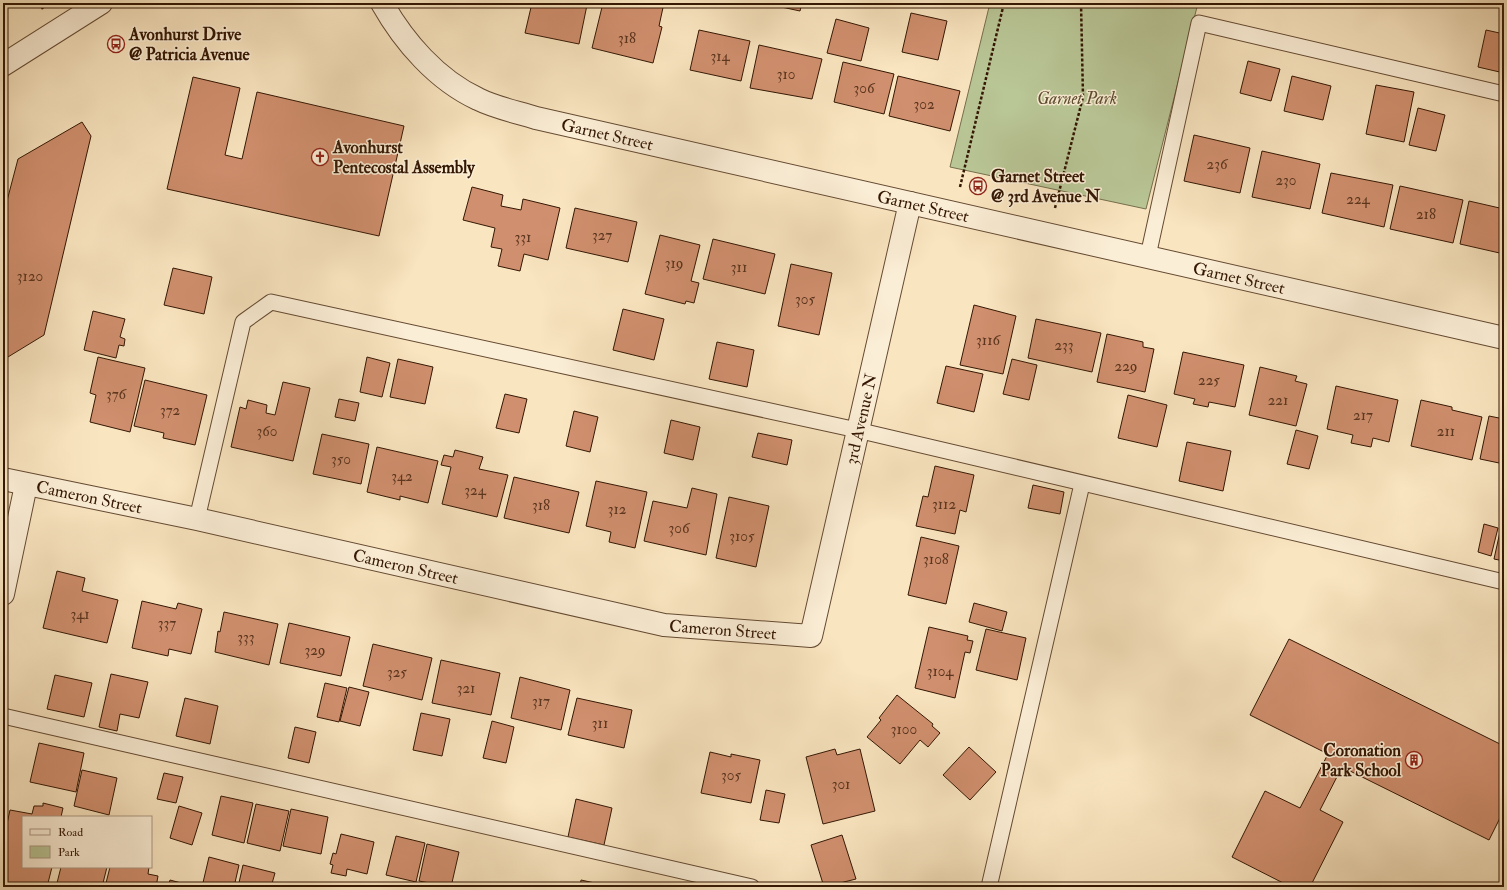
<svg xmlns="http://www.w3.org/2000/svg" width="1507" height="890" font-family="'IM FELL Double Pica',serif">
  <style>
    .green { fill: #b9c696; stroke: #766e4c }
    .building { fill: #d08f6e; stroke: #341703 }
    .lines { fill: none; stroke-linecap: round; stroke-linejoin: round }
    .service-casing { stroke: #654a32; stroke-width: 17 }
    .minor-casing { stroke: #654a32; stroke-width: 24 }
    .tertiary-casing { stroke: #654a32; stroke-width: 24 }
    .path { stroke: #341703; stroke-width: 2.5; stroke-dasharray: 3 2; stroke-linecap: butt }
    .service { stroke: #fbeed6; stroke-width: 15 }
    .minor { stroke: #fbeed6; stroke-width: 22 }
    .tertiary { stroke: #fbeed6; stroke-width: 22 }
    .labels { text-anchor: middle; stroke-width: 3; stroke-linejoin: round; paint-order: stroke }
    .number-label { font-size: 15px; fill: #5b351e }
    .poi-label { font-size: 17px; font-weight: bold; fill: #341703; stroke: #fbeed6; text-anchor: start }
    .park-label { font-size: 17px; font-style: italic; fill: #5c4c2f; stroke: #fbeed6 }
    .street-label { font-size: 17px; fill: #341703; stroke: #fbeed6 }
  </style>
  <rect width="100%" height="100%" fill="#f9e5c0"/>
  <filter id="stains"><feTurbulence type="fractalNoise" baseFrequency=".005" numOctaves="4"/><feColorMatrix values="0 0 0 0 .2 0 0 0 0 .09 0 0 0 0 .02 0 0 0 .5 -.17"/></filter>
  <radialGradient id="worn" r=".72"><stop offset=".6" stop-color="#630" stop-opacity="0"/><stop offset="1" stop-color="#630" stop-opacity=".3"/></radialGradient>
  <path class="green" d="M990,3H1198L1146,209L950,167Z"/>
  <g class="building">
    <path d="M532,3L587,5L579,44L525,33Z"/>
    <path d="M603,3H664L659,26L662,27L653,63L592,48Z"/>
    <path d="M763,3H802L800,11Z"/>
    <path d="M911,13L947,21L938,60L902,52Z"/>
    <path d="M836,19L869,28L861,61L827,53Z"/>
    <path d="M699,30L750,41L741,81L690,70Z"/>
    <path d="M1486,30L1504,34V73L1478,67Z"/>
    <path d="M759,45L822,59L812,99L750,88Z"/>
    <path d="M1248,61L1280,69L1271,101L1240,93Z"/>
    <path d="M843,62L894,74L884,114L834,102Z"/>
    <path d="M898,76L960,91L950,131L889,116Z"/>
    <path d="M1292,76L1331,86L1323,120L1284,111Z"/>
    <path d="M193,77L240,88L225,155L242,159L257,92L404,126L379,236L167,189Z"/>
    <path d="M1376,85L1414,92L1404,142L1366,134Z"/>
    <path d="M1418,108L1445,115L1436,151L1409,145Z"/>
    <path d="M82,122L91,136L44,335L3,360V216L18,159Z"/>
    <path d="M1194,135L1250,148L1240,193L1184,181Z"/>
    <path d="M1262,151L1320,164L1310,209L1252,197Z"/>
    <path d="M1331,173L1393,185L1384,227L1322,213Z"/>
    <path d="M1400,186L1463,200L1453,243L1390,229Z"/>
    <path d="M472,187L503,195L501,206L521,210L523,199L560,208L548,260L524,254L520,271L498,266L502,249L491,247L495,228L463,220Z"/>
    <path d="M1469,201L1504,209V254L1460,244Z"/>
    <path d="M575,208L637,222L628,262L566,248Z"/>
    <path d="M660,235L700,245L691,281L699,283L694,303L686,301L685,304L645,294Z"/>
    <path d="M713,239L775,254L765,294L703,279Z"/>
    <path d="M791,264L832,273L819,335L778,326Z"/>
    <path d="M173,268L212,277L204,314L164,305Z"/>
    <path d="M974,305L1016,316L1003,374L960,365Z"/>
    <path d="M623,309L664,319L654,360L613,350Z"/>
    <path d="M93,311L125,319L120,337L125,339L124,346L119,345L116,358L84,350Z"/>
    <path d="M1036,319L1101,333L1092,372L1028,358Z"/>
    <path d="M1107,334L1143,342V347L1154,349L1145,392L1097,382Z"/>
    <path d="M717,342L754,350L747,387L709,379Z"/>
    <path d="M1183,352L1244,365L1235,407L1209,402L1208,407L1193,404L1195,399L1174,394Z"/>
    <path d="M98,357L145,368L130,432L90,422L96,395L90,393Z"/>
    <path d="M367,357L390,363L382,397L360,392Z"/>
    <path d="M398,359L433,367L425,404L390,397Z"/>
    <path d="M1012,359L1037,365L1029,400L1003,394Z"/>
    <path d="M946,366L983,374L974,412L937,403Z"/>
    <path d="M1260,367L1297,376L1295,381L1307,384L1296,426L1249,415Z"/>
    <path d="M145,380L207,395L195,445L163,438L164,433L134,426Z"/>
    <path d="M283,382L310,388L293,461L231,447L240,407L246,409L248,400L267,405L266,413L275,415Z"/>
    <path d="M1336,386L1398,400L1389,442L1373,438L1371,447L1351,443L1353,435L1327,429Z"/>
    <path d="M505,394L527,399L519,433L496,428Z"/>
    <path d="M1128,395L1167,405L1157,447L1118,438Z"/>
    <path d="M339,399L359,403L355,421L335,417Z"/>
    <path d="M1421,400L1452,407V410L1482,417L1472,460L1411,446Z"/>
    <path d="M574,411L598,417L590,452L566,446Z"/>
    <path d="M1489,416L1504,419V464L1480,459Z"/>
    <path d="M671,420L700,427L693,460L664,453Z"/>
    <path d="M1296,430L1318,436L1309,469L1287,464Z"/>
    <path d="M758,433L792,440L787,465L752,457Z"/>
    <path d="M322,434L369,444L361,484L313,474Z"/>
    <path d="M1187,442L1231,451L1223,491L1179,481Z"/>
    <path d="M377,447L438,461L428,503L400,496V500L367,492Z"/>
    <path d="M455,450L483,457L479,469L508,475L497,517L442,504L451,467L441,465L444,455L453,457Z"/>
    <path d="M935,466L974,475L966,512L960,510L955,534L916,526L923,496L928,497Z"/>
    <path d="M514,477L579,492L569,533L504,518Z"/>
    <path d="M596,481L647,492L635,548L609,542L611,532L586,526Z"/>
    <path d="M1033,485L1064,492L1060,514L1028,508Z"/>
    <path d="M692,488L717,494L706,555L644,541L653,501L687,508Z"/>
    <path d="M729,497L769,506L756,567L716,558Z"/>
    <path d="M1503,518L1504,519V561L1494,559Z"/>
    <path d="M1484,524L1498,528L1491,556L1478,552Z"/>
    <path d="M921,537L959,546L946,604L908,595Z"/>
    <path d="M57,571L85,578L82,591L118,600L107,643L43,628Z"/>
    <path d="M142,601L176,609L178,603L202,609L191,654L169,649L168,656L132,648Z"/>
    <path d="M974,603L1007,612L1002,631L969,622Z"/>
    <path d="M224,612L278,624L269,665L215,652L218,631L220,632Z"/>
    <path d="M289,623L350,637L341,676L280,663Z"/>
    <path d="M929,627L968,636L967,640L973,641L970,653L965,652L955,698L915,688Z"/>
    <path d="M986,629L1026,638L1017,680L976,670Z"/>
    <path d="M1289,639L1504,746V810L1489,840L1342,767L1320,810L1343,822L1310,887H1291L1232,857L1265,791L1300,808L1328,754L1250,715Z"/>
    <path d="M373,644L432,658L422,700L363,686Z"/>
    <path d="M441,660L500,673L491,715L432,703Z"/>
    <path d="M111,674L148,682L139,718L120,714L117,731L99,727Z"/>
    <path d="M55,675L92,683L84,717L47,709Z"/>
    <path d="M520,677L570,690L561,730L511,718Z"/>
    <path d="M325,683L347,688L339,722L317,717Z"/>
    <path d="M349,687L369,692L360,726L340,721Z"/>
    <path d="M897,695L933,724L932,726L940,733L928,747L920,740L900,764L867,737L881,720L879,718Z"/>
    <path d="M185,698L218,706L210,744L176,736Z"/>
    <path d="M577,698L632,710L624,748L568,735Z"/>
    <path d="M421,713L450,719L442,756L413,750Z"/>
    <path d="M492,721L514,727L506,763L483,758Z"/>
    <path d="M295,727L316,732L309,763L288,758Z"/>
    <path d="M39,743L84,753L76,792L30,782Z"/>
    <path d="M969,747L996,772L970,800L943,775Z"/>
    <path d="M835,749L837,755L860,749L875,811L823,824L806,757Z"/>
    <path d="M710,752L731,757V754L760,760L751,803L701,793Z"/>
    <path d="M82,770L117,778L109,815L74,806Z"/>
    <path d="M164,773L183,777L176,803L157,799Z"/>
    <path d="M766,790L785,794L779,823L760,820Z"/>
    <path d="M221,796L253,803L244,843L212,835Z"/>
    <path d="M576,799L612,808L604,845L568,837Z"/>
    <path d="M43,803L63,808L61,817H23V867H52L47,887H16L3,884V842L10,810L32,814L34,806H43Z"/>
    <path d="M256,804L289,811L280,851L247,843Z"/>
    <path d="M179,806L202,813L192,845L170,838Z"/>
    <path d="M291,809L328,817L321,854L283,846Z"/>
    <path d="M341,834L374,842L367,874L347,869L346,876L331,873L333,865L330,864L333,853L336,854Z"/>
    <path d="M842,835L856,879L824,887L811,845Z"/>
    <path d="M396,836L425,843L416,882L386,875Z"/>
    <path d="M427,844L459,852L451,887L419,881Z"/>
    <path d="M209,857L239,865L234,887H202Z"/>
    <path d="M243,865L275,873L271,887H238Z"/>
    <path d="M61,867H107L102,887H56Z"/>
    <path d="M110,867H149L148,874L158,876L156,887H105Z"/>
    <path d="M170,880L196,887H168Z"/>
    <path d="M581,880L604,885L603,887H580Z"/>
  </g>
  <g class="lines">
    <g class="service-casing">
      <g id="service">
        <path d="M1148,256L1199,23L1504,94"/>
        <path d="M197,519L243,322L271,302L857,430L1504,582"/>
        <path d="M3,716L752,887"/>
        <path d="M989,887L1082,484"/>
      </g>
    </g>
    <g class="minor-casing">
      <g id="minor">
        <path id="s1" d="M382,3C404,42 437,80 478,99C496,108 517,112 536,118L1504,338"/>
        <path id="s2" d="M3,479L197,519L664,625L811,636L910,203"/>
        <path d="M3,594L26,485"/>
      </g>
    </g>
    <g class="tertiary-casing">
      <path id="tertiary" d="M3,65L101,3"/>
    </g>
    <g class="path">
      <path d="M39,3L43,9"/>
      <path d="M960,187L1004,3"/>
      <path d="M1055,208L1083,97L1081,3"/>
    </g>
    <use href="#service" class="service"/>
    <use href="#minor" class="minor"/>
    <use href="#tertiary" class="tertiary"/>
  </g>
  <defs>
    <g id="bus-ring" transform="scale(0.9)"><circle r="9.5" fill="#fbeed6" stroke="#8f2418" stroke-width="1.5"/><path d="M-5-6H5V4H4V6H2V4H-2V6H-4V4H-5ZM-3.5-4V0h7V-4ZM-3.5 1.2v1.5H-2V1.2ZM2 1.2v1.5H3.5V1.2Z" fill="#8f2418"/></g>
    <g id="church-ring" transform="scale(0.9)"><circle r="9.5" fill="#fbeed6" stroke="#8f2418" stroke-width="1.5"/><path d="M-1.2-6h2.4v3.5h3.3v2.4h-3.3V6h-2.4V-.1h-3.3v-2.4h3.3Z" fill="#8f2418"/></g>
    <g id="building-ring" transform="scale(0.9)"><circle r="9.5" fill="#fbeed6" stroke="#8f2418" stroke-width="1.5"/><path d="M-4-6H4V6H1V3H-1V6H-4ZM-2.5-4.3h1.7v1.8h-1.7ZM.8-4.3h1.7v1.8H.8ZM-2.5-1h1.7V.8h-1.7ZM.8-1h1.7V.8H.8Z" fill="#8f2418"/></g>
  </defs>
  <g fill-rule="evenodd">
    <use href="#bus-ring" x="116" y="44"/>
    <use href="#church-ring" x="320" y="157"/>
    <use href="#bus-ring" x="978" y="186"/>
    <use href="#building-ring" x="1414" y="760"/>
  </g>
  <g class="labels">
    <g class="number-label">
      <text x="627" y="43">318</text>
      <text x="720" y="61">314</text>
      <text x="786" y="79">310</text>
      <text x="864" y="93">306</text>
      <text x="924" y="109">302</text>
      <text x="1217" y="169">236</text>
      <text x="1286" y="185">230</text>
      <text x="1358" y="204">224</text>
      <text x="1426" y="219">218</text>
      <text x="602" y="240">327</text>
      <text x="523" y="242">331</text>
      <text x="674" y="268">319</text>
      <text x="739" y="272">311</text>
      <text x="30" y="281">3120</text>
      <text x="805" y="304">305</text>
      <text x="988" y="345">3116</text>
      <text x="1064" y="350">233</text>
      <text x="1126" y="371">229</text>
      <text x="1209" y="385">225</text>
      <text x="116" y="399">376</text>
      <text x="1278" y="405">221</text>
      <text x="170" y="415">372</text>
      <text x="1363" y="420">217</text>
      <text x="267" y="436">360</text>
      <text x="1446" y="436">211</text>
      <text x="341" y="464">350</text>
      <text x="402" y="481">342</text>
      <text x="475" y="495">324</text>
      <text x="944" y="509">3112</text>
      <text x="541" y="510">318</text>
      <text x="617" y="514">312</text>
      <text x="679" y="533">306</text>
      <text x="742" y="541">3105</text>
      <text x="936" y="564">3108</text>
      <text x="80" y="619">341</text>
      <text x="167" y="628">337</text>
      <text x="246" y="642">333</text>
      <text x="315" y="655">329</text>
      <text x="940" y="676">3104</text>
      <text x="397" y="677">325</text>
      <text x="466" y="693">321</text>
      <text x="541" y="706">317</text>
      <text x="600" y="728">311</text>
      <text x="904" y="734">3100</text>
      <text x="731" y="780">305</text>
      <text x="841" y="789">301</text>
    </g>
    <g class="poi-label">
      <text x="129" y="40">Avonhurst Drive<tspan x="129" dy="20">@ Patricia Avenue</tspan></text>
      <text x="333" y="153">Avonhurst<tspan x="333" dy="20">Pentecostal Assembly</tspan></text>
      <text x="991" y="182">Garnet Street<tspan x="991" dy="20">@ 3rd Avenue N</tspan></text>
      <text x="1401" y="756" text-anchor="end">Coronation<tspan x="1401" dy="20">Park School</tspan></text>
    </g>
    <g class="park-label">
      <text x="1077" y="104">Garnet Park</text>
    </g>
    <g class="street-label">
      <text dy="6" stroke="none"><textPath href="#s1" startOffset="272">Garnet Street</textPath></text>
      <text dy="6" stroke="none"><textPath href="#s1" startOffset="596">Garnet Street</textPath></text>
      <text dy="6" stroke="none"><textPath href="#s1" startOffset="920">Garnet Street</textPath></text>
      <text dy="6" stroke="none"><textPath href="#s2" startOffset="1047">3rd Avenue N</textPath></text>
      <text dy="6" stroke="none"><textPath href="#s2" startOffset="88">Cameron Street</textPath></text>
      <text dy="6" stroke="none"><textPath href="#s2" startOffset="412">Cameron Street</textPath></text>
      <text dy="6" stroke="none"><textPath href="#s2" startOffset="736">Cameron Street</textPath></text>
    </g>
  </g>
  <rect width="1507" height="890" fill="none" stroke="#f9e5c0" stroke-width="16"/>
  <rect x="4" y="4" width="1499" height="882" fill="none" stroke="#341703" stroke-width="2"/>
  <rect x="8" y="8" width="1491" height="874" fill="none" stroke="#341703"/>
  <rect x="22" y="816" width="130" height="52" fill="#fbeed6" stroke="#ab9882"/>
  <rect x="30" y="829" width="20" height="6" fill="#fbeed6" stroke="#ab9882"/>
  <text x="58" y="836" font-size="12" fill="#341703">Road</text>
  <rect x="30" y="846" width="20" height="12" fill="#b9c696" stroke="#ab9882"/>
  <text x="58" y="856" font-size="12" fill="#341703">Park</text>
  <rect width="100%" height="100%" filter="url(#stains)"/>
  <rect width="100%" height="100%" fill="url(#worn)"/>
</svg>
